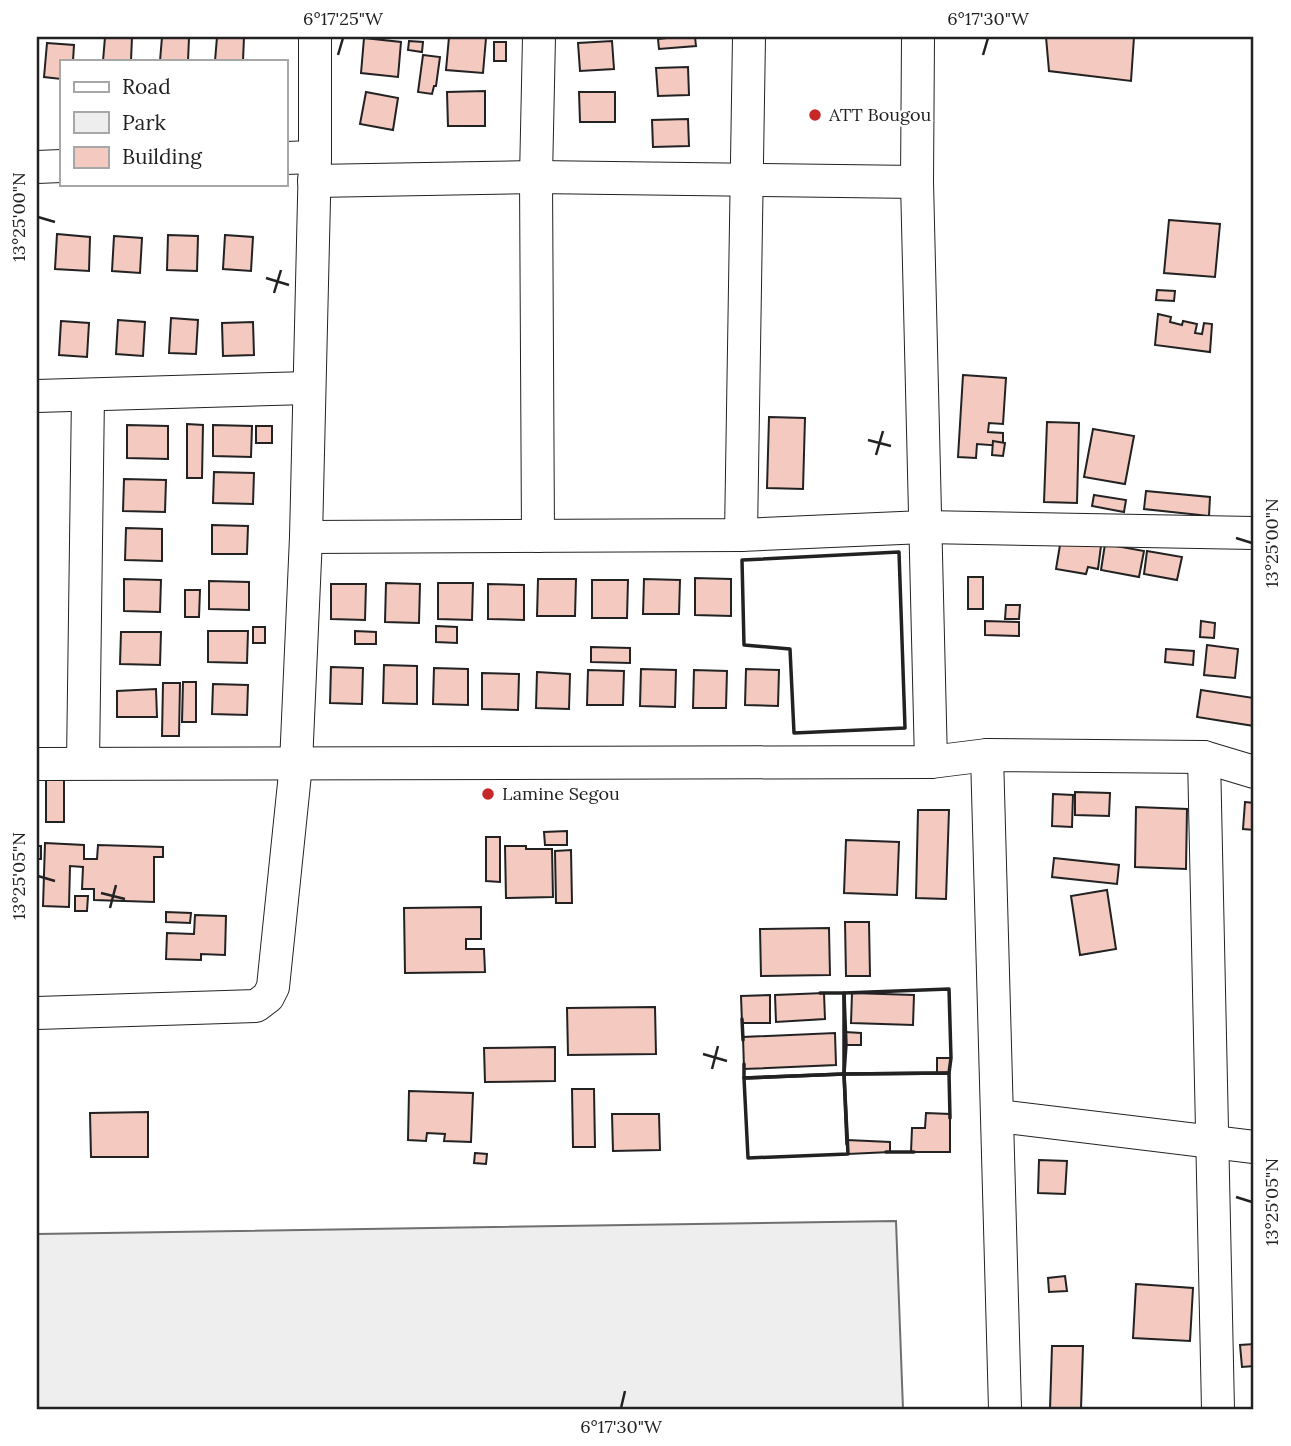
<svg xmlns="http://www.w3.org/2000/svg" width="1291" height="1446" font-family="Lora,serif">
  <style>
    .green { fill: #eee; stroke: #6f6f6f; stroke-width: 2 }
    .building { fill: #f3c9c0; stroke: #222; stroke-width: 2 }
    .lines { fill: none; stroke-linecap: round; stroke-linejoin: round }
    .minor-casing { stroke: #222; stroke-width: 34 }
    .minor { stroke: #fff; stroke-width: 32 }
    .wall { stroke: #222; stroke-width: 3.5 }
    .ticks { fill: none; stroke: #222; stroke-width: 2.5 }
    .poi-dot { fill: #c62828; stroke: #fff; stroke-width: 2.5 }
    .labels { text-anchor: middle; stroke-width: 5; stroke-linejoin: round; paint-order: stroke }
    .poi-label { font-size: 18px; fill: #222; stroke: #fff; text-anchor: start }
    .neatline { fill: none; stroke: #222; stroke-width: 2.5 }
    .ticks-label { font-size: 18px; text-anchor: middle; fill: #222 }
  </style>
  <rect width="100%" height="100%" fill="#fff"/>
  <path class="green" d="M896,1221L903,1409H37V1234Z"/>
  <g class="building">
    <path d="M105,37H132L131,61H103Z"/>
    <path d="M162,37L189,38L188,61H160Z"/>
    <path d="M217,37H244L243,61H215Z"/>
    <path d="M449,37L486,38L483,73L446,70Z"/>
    <path d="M676,37H695L696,46L659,49L658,39Z"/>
    <path d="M1046,37H1134L1131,81L1049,71Z"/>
    <path d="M364,38L401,42L398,77L361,73Z"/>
    <path d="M409,41L423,42L422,52L408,50Z"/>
    <path d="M612,41L614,69L580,71L578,43Z"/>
    <rect x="494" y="42" width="12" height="19"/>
    <path d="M47,43L74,45L73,61H61V79L44,77Z"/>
    <path d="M423,55L440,57L436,86H434L432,94L418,92Z"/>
    <path d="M688,67L689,95L658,96L656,68Z"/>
    <path d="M485,91V126H448L447,92Z"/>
    <path d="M366,92L398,98L393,130L360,124Z"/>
    <path d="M579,92H615V122H580Z"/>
    <path d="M688,119L689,146L653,147L652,120Z"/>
    <path d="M1169,220L1220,224L1215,277L1164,273Z"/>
    <path d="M57,234L90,237L89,271L55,269Z"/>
    <path d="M168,235L198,236L197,271L167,270Z"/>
    <path d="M225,235L253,237L251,271L223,269Z"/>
    <path d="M114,236L142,238L140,273L112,271Z"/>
    <path d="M1157,290L1175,291L1174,301L1156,300Z"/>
    <path d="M1158,314L1171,317L1170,322L1182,325L1183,321L1197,324L1195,333L1202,334L1204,323L1212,324L1210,352L1155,345Z"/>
    <path d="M171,318L198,320L196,354L169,353Z"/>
    <path d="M118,320L145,322L143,356L116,354Z"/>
    <path d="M61,321L89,323L87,357L59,355Z"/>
    <path d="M253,322L254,355L223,356L222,323Z"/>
    <path d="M963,375L1006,378L1003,424L989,423L988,432L1003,433V446L977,444L976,458L958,457Z"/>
    <path d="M769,417L805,418L803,489L767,488Z"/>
    <path d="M1047,422L1079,423L1077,503L1044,502Z"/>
    <path d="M187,424L203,425L202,478H187Z"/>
    <path d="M127,425L168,426V459L127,458Z"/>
    <path d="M213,425L252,426L251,457L213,456Z"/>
    <rect x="256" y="426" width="16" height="17"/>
    <path d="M1093,429L1134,436L1125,484L1084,477Z"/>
    <path d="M993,441L1005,443L1003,456L992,455Z"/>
    <path d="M214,472L254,473L253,504L213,503Z"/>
    <path d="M124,479L166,480L165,512L123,511Z"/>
    <path d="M1146,491L1210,497L1209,516L1144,509Z"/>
    <path d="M1094,495L1126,500L1124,512L1092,506Z"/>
    <path d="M212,525L248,526L247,554H212Z"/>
    <path d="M126,528L162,529V561L125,560Z"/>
    <path d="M1061,539L1101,546L1098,569L1088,567L1086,574L1056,569Z"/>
    <path d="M1105,544L1144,551L1139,577L1101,570Z"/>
    <path d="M1147,551L1182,557L1177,580L1144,574Z"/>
    <rect x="968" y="577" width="15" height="32"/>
    <path d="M695,578L731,579V616L695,615Z"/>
    <path d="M124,579L161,580L160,612L124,611Z"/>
    <path d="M538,579H576L575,616H537Z"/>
    <path d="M644,579L680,580L679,614H643Z"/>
    <path d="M592,580H628L627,618H592Z"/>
    <path d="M209,581L249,582V610L209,609Z"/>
    <path d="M386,583L420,584L419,623L385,622Z"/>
    <path d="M438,583H473L472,620L438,619Z"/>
    <path d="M331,584H366L365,620L331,619Z"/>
    <path d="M488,584L524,585V620L488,619Z"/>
    <path d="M185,590H200L199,617H185Z"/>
    <path d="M1006,605H1020L1019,619H1005Z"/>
    <path d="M985,621L1019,622V636L985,635Z"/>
    <path d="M1201,621L1215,623L1214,638L1200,637Z"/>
    <path d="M436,626L457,627V643L436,642Z"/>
    <rect x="253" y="627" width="12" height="16"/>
    <path d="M208,631H248L247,663L208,662Z"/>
    <path d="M355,631L376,632V644H355Z"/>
    <path d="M121,632H161L160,665L120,664Z"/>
    <path d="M1207,645L1238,649L1235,678L1204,675Z"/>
    <path d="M591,647L630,648V663L591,662Z"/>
    <path d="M1166,649L1194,651L1193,665L1165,662Z"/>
    <path d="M384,665L417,666V704L383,703Z"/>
    <path d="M331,667L363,668L362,704L330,703Z"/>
    <path d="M434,668L468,669V705L433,704Z"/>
    <path d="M641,669L676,670L675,707L640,706Z"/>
    <path d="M746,669L779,670L778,706L745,705Z"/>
    <path d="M588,670L624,671L623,705H587Z"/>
    <path d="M694,670L727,671L726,708H693Z"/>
    <path d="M537,672L570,674L569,709L536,708Z"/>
    <path d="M482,673L519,674L518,710L482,709Z"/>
    <path d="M183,682H196V722H182Z"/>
    <path d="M163,683H180L179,736H162Z"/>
    <path d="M213,684L248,685L247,715L212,714Z"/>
    <path d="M156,689L157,717H117V691Z"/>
    <path d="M1201,690L1254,698V726L1197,717Z"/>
    <rect x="46" y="780" width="18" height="42"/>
    <path d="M1075,792L1110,793L1109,816L1075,815Z"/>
    <path d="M1053,794L1073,795L1072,827L1052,826Z"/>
    <path d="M1245,802L1254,803V830L1243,829Z"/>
    <path d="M1136,807L1187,809L1186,869L1135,867Z"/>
    <path d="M918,810H949L946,899L916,898Z"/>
    <path d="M567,831V845H545L544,832Z"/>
    <path d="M486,837H500V882L486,881Z"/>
    <path d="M846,840L899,842L897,895L844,893Z"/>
    <path d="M45,843L84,845V859H97L98,845L163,847V857H154V902L94,900V889H82L83,867L70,866L69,907L43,906Z"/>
    <rect x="37" y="846" width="4" height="13"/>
    <path d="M505,846H526V849H552L553,897L506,898Z"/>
    <path d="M571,850L572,903H556L555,851Z"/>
    <path d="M1054,858L1119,865L1117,884L1052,877Z"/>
    <path d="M1107,890L1116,949L1080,955L1071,896Z"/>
    <path d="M75,896H88L87,911H75Z"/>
    <path d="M481,907V939H466V949H484L485,972L405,973L404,908Z"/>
    <path d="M166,912L191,913L190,923L166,922Z"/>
    <path d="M195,915L226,916L225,955L201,954V960L166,959L167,933L194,934Z"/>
    <path d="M845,922H869L870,976H846Z"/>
    <path d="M829,928L830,975L761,976L760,929Z"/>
    <path d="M824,993L825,1019L776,1022L775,995Z"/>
    <path d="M852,993L914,995L913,1025L851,1023Z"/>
    <path d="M770,995V1023H742L741,996Z"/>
    <path d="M655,1007L656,1054L568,1055L567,1008Z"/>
    <path d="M845,1032L861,1033V1045H846Z"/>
    <path d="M835,1033L836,1065L744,1069L743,1037Z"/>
    <path d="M555,1047V1081L485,1082L484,1048Z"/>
    <path d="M937,1058H951L949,1073H937Z"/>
    <path d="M572,1089H594L595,1147H573Z"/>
    <path d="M409,1091L473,1093L471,1142L444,1141L445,1134L427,1133L426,1141L408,1140Z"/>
    <path d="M148,1112V1157H91L90,1113Z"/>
    <path d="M926,1113L950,1114V1152H911L912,1128H925Z"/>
    <path d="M612,1114H659L660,1150L613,1151Z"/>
    <path d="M847,1140L890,1142V1152L848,1154Z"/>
    <path d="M475,1153L487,1154L486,1164L474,1163Z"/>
    <path d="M1039,1160L1067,1161L1065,1194L1038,1193Z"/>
    <path d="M1065,1276L1067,1291L1049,1292L1048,1278Z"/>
    <path d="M1136,1284L1193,1288L1190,1341L1133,1338Z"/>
    <path d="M1254,1344V1366L1242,1367L1240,1345Z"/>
    <path d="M1052,1346H1083L1081,1409H1050Z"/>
  </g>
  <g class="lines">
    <g class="minor-casing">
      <g id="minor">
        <path d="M285,158L315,157"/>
        <path d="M37,167L61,166"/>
        <path d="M314,181L536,177L917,182"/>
        <path d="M37,396L308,388"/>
        <path d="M741,535L749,37"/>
        <path d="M538,536L536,177L539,37"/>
        <path d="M306,537L741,535L924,527L1254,533"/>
        <path d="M987,755L1005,1409"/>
        <path d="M1204,757L1218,1409"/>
        <path d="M931,762L987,755L1204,757L1254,772"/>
        <path d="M83,763L88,395"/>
        <path d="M37,764L931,762L917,182L918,37"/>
        <path d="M37,1013L256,1006L268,997L273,987L296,764L306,537L315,157V37"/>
        <path d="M998,1116L1254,1147"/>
      </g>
    </g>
    <use href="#minor" class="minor"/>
    <g class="wall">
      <path d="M899,552L905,728L794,733L790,649L744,645L742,560Z"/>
      <path d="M949,989L951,1058L949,1073L844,1074L846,1045L844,993Z"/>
      <path d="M820,993H844V1074L847,1144"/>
      <path d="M742,1019L743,1040"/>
      <path d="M744,1064V1078L844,1074"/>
      <path d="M844,1074L949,1073L950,1118"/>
      <path d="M844,1074L848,1154L748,1158L744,1078Z"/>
      <path d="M886,1152H914"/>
    </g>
  </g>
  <path class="ticks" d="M338,55L343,38M983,55L988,38M38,217L55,222M266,278L289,285M274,293L281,270M868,440L891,446M876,455L883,431M1236,538L1252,543M38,876L55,881M101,893L125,899M110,908L116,885M703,1054L727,1061M712,1069L718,1046M1236,1197L1252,1202M621,1408L625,1391"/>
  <g class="poi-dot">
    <circle cx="815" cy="115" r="7"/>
    <circle cx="488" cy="794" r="7"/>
  </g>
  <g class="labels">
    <g class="poi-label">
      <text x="829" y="121">ATT Bougou</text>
      <text x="502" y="800">Lamine Segou</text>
    </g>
  </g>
  <rect width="1291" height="1446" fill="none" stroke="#ffffff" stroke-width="77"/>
  <rect x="60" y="60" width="228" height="126" fill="#ffffff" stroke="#a7a7a7" stroke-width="2"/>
  <rect x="74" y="82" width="35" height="10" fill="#ffffff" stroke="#a7a7a7" stroke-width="2"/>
  <text x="122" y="94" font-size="21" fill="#222222">Road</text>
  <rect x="74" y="112" width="35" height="21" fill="#eeeeee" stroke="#a7a7a7" stroke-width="2"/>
  <text x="122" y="130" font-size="21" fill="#222222">Park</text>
  <rect x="74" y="147" width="35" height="21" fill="#f3c9c0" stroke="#a7a7a7" stroke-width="2"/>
  <text x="122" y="164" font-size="21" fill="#222222">Building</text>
  <rect x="38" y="38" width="1214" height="1370" class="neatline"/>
  <g class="ticks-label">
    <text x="343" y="25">6°17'25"W</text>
    <text x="988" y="25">6°17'30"W</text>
    <text transform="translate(19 217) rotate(-90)" y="6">13°25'00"N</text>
    <text transform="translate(1272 543) rotate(-90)" y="6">13°25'00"N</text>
    <text transform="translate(19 876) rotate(-90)" y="6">13°25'05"N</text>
    <text transform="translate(1272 1202) rotate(-90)" y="6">13°25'05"N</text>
    <text x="621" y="1433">6°17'30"W</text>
  </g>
</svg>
